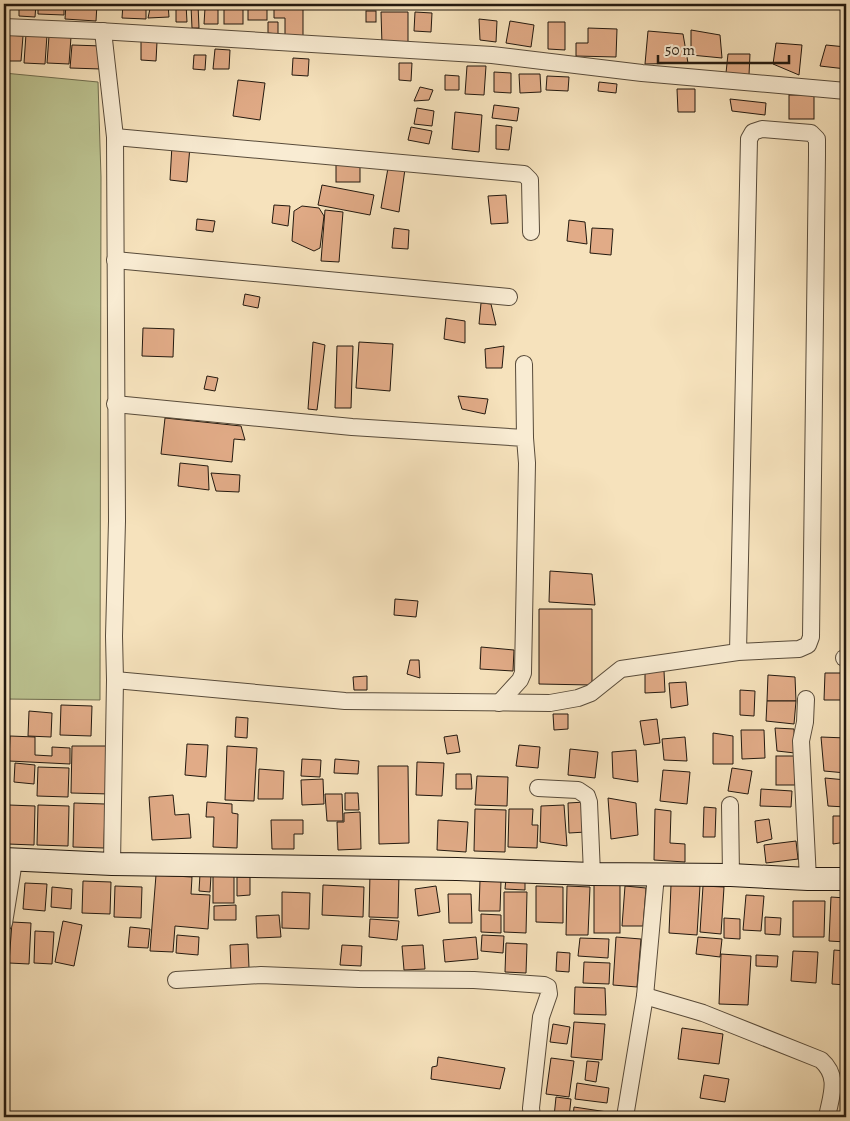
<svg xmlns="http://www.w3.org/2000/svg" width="850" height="1121" font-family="Alegreya,serif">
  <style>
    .green { fill: #bcc391; stroke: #706e50 }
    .building { fill: #e1ab87; stroke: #23190f }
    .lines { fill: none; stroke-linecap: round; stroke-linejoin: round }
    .street-casing { stroke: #584b3a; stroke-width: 18 }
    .secondary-casing { stroke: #23190f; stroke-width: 24 }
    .street { stroke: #f9ecd3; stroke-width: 16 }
    .secondary { stroke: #f9ecd3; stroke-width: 22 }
  </style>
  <rect width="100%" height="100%" fill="#f6e2bc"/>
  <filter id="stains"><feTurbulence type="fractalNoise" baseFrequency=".004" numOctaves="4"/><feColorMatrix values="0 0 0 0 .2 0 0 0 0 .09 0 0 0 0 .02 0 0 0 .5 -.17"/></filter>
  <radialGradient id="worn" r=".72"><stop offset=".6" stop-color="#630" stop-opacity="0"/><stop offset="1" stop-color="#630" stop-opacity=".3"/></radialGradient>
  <path class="green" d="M4,73L98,82L101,177L100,700L4,699Z"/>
  <g class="building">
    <path d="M19,4H36L35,17L19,16Z"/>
    <path d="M38,4H64V15L38,14Z"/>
    <path d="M66,4H97L96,21L65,19Z"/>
    <path d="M123,4H146V19L122,18Z"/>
    <path d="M151,4H168L169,17L148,18Z"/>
    <path d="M176,4H186L187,22H176Z"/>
    <rect x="248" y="4" width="19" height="16"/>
    <path d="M198,5L199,28H192L191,6Z"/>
    <path d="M274,5H303V36L285,35V18H274Z"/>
    <path d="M218,7V24H204L205,8Z"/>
    <rect x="224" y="9" width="19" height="15"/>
    <rect x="366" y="11" width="10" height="11"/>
    <path d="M381,12H408V45H382Z"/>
    <path d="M415,12L432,13L431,32L414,31Z"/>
    <path d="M479,19L497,21L496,42L480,40Z"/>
    <path d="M510,21L534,25L531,47L506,43Z"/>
    <path d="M268,22H278V34L268,33Z"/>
    <path d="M548,22H565V50L548,49Z"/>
    <path d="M588,28L617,29L616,57L576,56V43H588Z"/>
    <path d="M691,30L720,35L722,58L691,55Z"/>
    <path d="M648,31L683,34L688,63L645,64Z"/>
    <path d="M26,34L47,35L45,64L24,63Z"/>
    <path d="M7,35L23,36L21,61H5Z"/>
    <path d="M49,36L71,37L69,64L47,63Z"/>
    <path d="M141,41L157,42L156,61L141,60Z"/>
    <path d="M776,43L802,45L799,75L773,64Z"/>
    <path d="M72,45L102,46L101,69L70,68Z"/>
    <path d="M826,45L846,47V69L820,66Z"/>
    <path d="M215,49L230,50L229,69H213Z"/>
    <path d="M728,54H750L749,75L726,73Z"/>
    <path d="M194,55H206L205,70L193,69Z"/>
    <path d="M293,58L309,59L308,76L292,75Z"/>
    <path d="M399,63H412L411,81L399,80Z"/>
    <path d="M467,66H486L484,95L465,94Z"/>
    <path d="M494,72L511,73V93L494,92Z"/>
    <path d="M519,74H540L541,92L520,93Z"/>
    <path d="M445,75L459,76V90H445Z"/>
    <path d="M547,76L569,77L568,91L546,90Z"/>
    <path d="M238,80L265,83L260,120L233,116Z"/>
    <path d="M599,82L617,84L616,93L598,91Z"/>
    <path d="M420,87L433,90L429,100L414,101Z"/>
    <path d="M677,89H695V112H678Z"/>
    <rect x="789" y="95" width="25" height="24"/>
    <path d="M730,99L766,103L765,115L732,111Z"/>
    <path d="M494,105L519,108L517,121L492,118Z"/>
    <path d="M417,108L434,111L432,126L414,124Z"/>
    <path d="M455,112L482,115L479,152L452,149Z"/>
    <path d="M496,125L512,127L509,150L496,149Z"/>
    <path d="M411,127L432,131L429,144L408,140Z"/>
    <path d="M172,145L190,146L187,182L170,180Z"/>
    <rect x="336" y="162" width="24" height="20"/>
    <path d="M388,168L405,169L399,212L381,208Z"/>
    <path d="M322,185L374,195L370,215L318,205Z"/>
    <path d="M506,195L508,223L491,224L488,196Z"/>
    <path d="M274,205L290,206L288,226L272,223Z"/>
    <path d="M302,206L319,208L324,216L320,248L314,251L292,241L294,211Z"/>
    <path d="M325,210L343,212L339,262L321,261Z"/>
    <path d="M197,219L215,221L213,232L196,230Z"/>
    <path d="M569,220L585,222L587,244L567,241Z"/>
    <path d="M394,228L409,230L408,249L392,248Z"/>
    <path d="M592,228L613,229L611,255L590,253Z"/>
    <path d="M245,294L260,297L258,308L243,305Z"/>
    <path d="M481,303L491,304L496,325L479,324Z"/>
    <path d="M446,318L465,321V343L444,339Z"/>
    <path d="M143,328L174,329L173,357L142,356Z"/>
    <path d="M313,342L325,345L317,410L308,409Z"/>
    <path d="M359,342L393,344L390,391L356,388Z"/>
    <path d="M337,346H353L351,408H335Z"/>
    <path d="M504,346L502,368H486L485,349Z"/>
    <path d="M207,376L218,378L215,391L204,389Z"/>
    <path d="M458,396L488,399L485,414L462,409Z"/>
    <path d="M165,418L241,426L245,440L234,439L232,462L161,454Z"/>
    <path d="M180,463L208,466L209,490L178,486Z"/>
    <path d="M211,473L240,475L239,492L216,491Z"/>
    <path d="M550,571L592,574L595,605L549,602Z"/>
    <path d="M395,599L418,601L416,617L394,615Z"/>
    <path d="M539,609H592V685L539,684Z"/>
    <path d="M481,647L514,650L513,671L480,669Z"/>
    <path d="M410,660H419L420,678L407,674Z"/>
    <path d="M645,671H664L665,692L645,693Z"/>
    <path d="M825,673H846V700H824Z"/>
    <path d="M768,675L795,677L796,701H767Z"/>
    <path d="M367,676V690H354L353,677Z"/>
    <path d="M686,682L688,705L671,708L669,683Z"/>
    <path d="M740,690L755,691L754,716L740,715Z"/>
    <path d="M767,701H796L794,724L766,721Z"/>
    <path d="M61,705L92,706L91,736L60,735Z"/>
    <path d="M29,711L52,713L51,737L28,736Z"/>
    <path d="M553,714H568V729L554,730Z"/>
    <path d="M236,717L248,718L247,738L235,737Z"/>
    <path d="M657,719L660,743L644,745L640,721Z"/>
    <path d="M775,728L794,729L795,753L777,751Z"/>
    <path d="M741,730H764L765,758L742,759Z"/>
    <path d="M713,733L733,736V764H713Z"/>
    <path d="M457,735L460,752L447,754L444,737Z"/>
    <path d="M10,736L35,737V755L52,756V747L70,748V764L9,761Z"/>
    <path d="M685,737L687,761L664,760L662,739Z"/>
    <path d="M821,737L846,738V773L824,771Z"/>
    <path d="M187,744L208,745L206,777L185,775Z"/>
    <path d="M519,745L540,747L538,768L516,766Z"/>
    <path d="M72,746H110V794L71,793Z"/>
    <path d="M227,746L257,748L254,801L225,800Z"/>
    <path d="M570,749L598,752L595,778L568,775Z"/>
    <path d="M636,750L638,782L613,778L612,752Z"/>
    <rect x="776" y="756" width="19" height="29"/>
    <path d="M302,759L321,760L320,777L301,776Z"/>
    <path d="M335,759L359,761L358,774L334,773Z"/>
    <path d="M417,762L444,763L442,796L416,795Z"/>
    <path d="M15,763L35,765L34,784L14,782Z"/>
    <path d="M378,766H408L409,843L379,844Z"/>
    <path d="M38,767L69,768L68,797L37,796Z"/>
    <path d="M732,768L752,771L748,794L728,791Z"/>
    <path d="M259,769L284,771L283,799H258Z"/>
    <path d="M663,770L690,772L687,804L660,801Z"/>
    <path d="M456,774H471L472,789H456Z"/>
    <path d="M477,776L508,777L507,806L475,805Z"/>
    <path d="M825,778L846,780V807L828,806Z"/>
    <path d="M323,779L324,804L302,805L301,780Z"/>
    <path d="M761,789L792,791L791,807L760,806Z"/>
    <path d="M345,793H358L359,810H345Z"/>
    <path d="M325,794H342L343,821H327Z"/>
    <path d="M173,795L175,815L189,814L191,838L152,840L149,797Z"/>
    <path d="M608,798L636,803L638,835L611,839Z"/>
    <path d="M207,802L232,804V813L238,814L237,848L213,847L214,817H206Z"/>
    <path d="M585,802L586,832L569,833L568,803Z"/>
    <path d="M74,803L105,804L104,848L73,847Z"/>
    <path d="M9,805L35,806L34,845L8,844Z"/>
    <path d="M38,805L69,806L68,846L37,845Z"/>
    <path d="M564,805L567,846L540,842L541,806Z"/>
    <path d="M704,807L716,808L715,837H703Z"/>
    <path d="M475,809L506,810L505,852L474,851Z"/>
    <path d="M509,809H533L532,825H538L537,848L508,847Z"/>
    <path d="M655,809L671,811L670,843L685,844V862L654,860Z"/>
    <path d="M360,812L361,849L338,850L337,822H344V813Z"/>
    <path d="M833,816H846V842L833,844Z"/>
    <path d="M769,819L772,839L757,843L755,821Z"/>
    <path d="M271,820H303V834H294V849H272Z"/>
    <path d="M438,820L468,822L466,852L437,850Z"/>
    <path d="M796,841L798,859L766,863L764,845Z"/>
    <path d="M370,873L399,874L398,918L369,917Z"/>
    <path d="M200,874L211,875L210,892L199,891Z"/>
    <path d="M156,875L192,877L191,894L210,895L208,929L175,926L173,952L150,951Z"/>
    <rect x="213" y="875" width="21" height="28"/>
    <path d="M237,877H250V895L237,896Z"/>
    <path d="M506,878L525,879V890L505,889Z"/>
    <path d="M480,880L501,881L500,911H479Z"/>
    <rect x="594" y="880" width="26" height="53"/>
    <path d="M83,881L111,882L110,914L82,913Z"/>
    <path d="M25,883L47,884L45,911L23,909Z"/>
    <path d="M323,885L364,887L363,917L322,915Z"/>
    <path d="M671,885L700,886L697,935L669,933Z"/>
    <path d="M115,886L142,887L141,918L114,917Z"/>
    <path d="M436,886L440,912L418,916L415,889Z"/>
    <path d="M536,886L563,887V923L536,922Z"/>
    <path d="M567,886L590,887L588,935H566Z"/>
    <path d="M625,886L646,888L643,926H622Z"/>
    <path d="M703,886L724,887L721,934L700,932Z"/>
    <path d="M52,887L72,889L71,909L51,907Z"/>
    <path d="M282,892L310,893L309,929L282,928Z"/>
    <path d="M504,892H527L526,933L504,932Z"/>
    <path d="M448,894H471L472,923H449Z"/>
    <path d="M746,895L764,896L761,931L743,930Z"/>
    <path d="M831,897L846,898V942L829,941Z"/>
    <path d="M793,901H825L824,937H793Z"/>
    <path d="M236,905V920H214V906Z"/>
    <path d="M481,914L501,915V933L481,932Z"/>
    <path d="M279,915L281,937L257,938L256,916Z"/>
    <path d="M765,917L781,918L780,935L765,934Z"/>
    <path d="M724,918L740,919V939L724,938Z"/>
    <path d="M370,919L399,921L397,940L369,937Z"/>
    <path d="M63,921L82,925L74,966L55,962Z"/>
    <path d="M12,922L31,923L29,964L9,963Z"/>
    <path d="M130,927L150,929L148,948L128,947Z"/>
    <path d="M35,931L54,932L52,964L34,963Z"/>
    <path d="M177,935L199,937L198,955L176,953Z"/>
    <path d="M482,935L504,936L503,953L481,951Z"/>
    <path d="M476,937L478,959L445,962L443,940Z"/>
    <path d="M616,937L641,939L637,987L613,985Z"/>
    <path d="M698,937L722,939L720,957L696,954Z"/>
    <path d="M580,938L609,939L608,958L578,956Z"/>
    <path d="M506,943L527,944L526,973L505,972Z"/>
    <path d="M248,944L249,968L231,969L230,945Z"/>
    <path d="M342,945L362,946L361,966L340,965Z"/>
    <path d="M423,945L425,969L404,970L402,946Z"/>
    <path d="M834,950L846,951V985L832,984Z"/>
    <path d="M793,951L818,952L816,983L791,981Z"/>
    <path d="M557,952L570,953L569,972L556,971Z"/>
    <path d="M721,954L751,956L748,1005L719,1004Z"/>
    <path d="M756,955L778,956L777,967L756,966Z"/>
    <path d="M584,962L610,963L609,984L583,983Z"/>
    <path d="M575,987L605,988L606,1015L574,1014Z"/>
    <path d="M574,1022L605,1024L602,1060L571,1057Z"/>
    <path d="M553,1024L570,1027L567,1044L550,1042Z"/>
    <path d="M682,1028L723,1034L719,1064L678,1059Z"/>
    <path d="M438,1057L505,1068L500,1089L431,1079L432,1067L437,1066Z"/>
    <path d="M551,1058L574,1061L569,1097L546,1094Z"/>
    <path d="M587,1061L599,1062L596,1082L585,1080Z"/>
    <path d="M704,1075L729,1079L725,1102L700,1098Z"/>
    <path d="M577,1083L609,1088L607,1103L575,1099Z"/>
    <path d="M556,1097L571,1099L569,1117H554Z"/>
    <path d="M574,1107L614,1113L613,1117H573Z"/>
  </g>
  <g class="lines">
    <g class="street-casing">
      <g id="street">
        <path d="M4,27L99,31L492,55L642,73L846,91"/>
        <path d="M103,31L115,137L117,521L114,636L115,680L112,864"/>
        <path d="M115,137L524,174L530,180L531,232"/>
        <path d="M115,260L509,297"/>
        <path d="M524,364L525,438"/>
        <path d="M115,404L352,427L525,438L527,463L523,673L520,680L499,703"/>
        <path d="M844,658H846"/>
        <path d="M115,680L345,701L550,703L578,698L591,693L621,669L738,652L799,649L808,645L811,637L817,155V139L811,133L762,129L753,132L749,139L738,652"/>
        <path d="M806,699L805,722L801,741L808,879"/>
        <path d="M538,788L578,790L587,796L589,802L592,874"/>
        <path d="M730,805L731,875"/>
        <path d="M4,923L14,861"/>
        <path d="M176,980L261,975L359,979L474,980L544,985L548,987L549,994L541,1017L531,1108L532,1117"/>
        <path d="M645,996L703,1013L821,1060C840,1077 831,1095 827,1117"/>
        <path d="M625,1117L645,996L656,875"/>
      </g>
    </g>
    <g class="secondary-casing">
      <path id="secondary" d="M4,859L112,864L457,869L592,874L731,875L808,879H846"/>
    </g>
    <use href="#street" class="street"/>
    <use href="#secondary" class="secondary"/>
  </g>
  <rect width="850" height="1121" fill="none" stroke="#f6e2bc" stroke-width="20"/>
  <rect x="5" y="5" width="840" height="1111" fill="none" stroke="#23190f" stroke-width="2.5"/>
  <rect x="10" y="10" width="830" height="1101" fill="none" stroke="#23190f"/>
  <path d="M658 55v8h131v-8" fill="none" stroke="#23190f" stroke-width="2.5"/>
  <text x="665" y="55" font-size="15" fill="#23190f" stroke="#f9ecd3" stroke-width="4" paint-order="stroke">50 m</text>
  <rect width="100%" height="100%" filter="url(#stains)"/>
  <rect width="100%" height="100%" fill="url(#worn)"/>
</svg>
